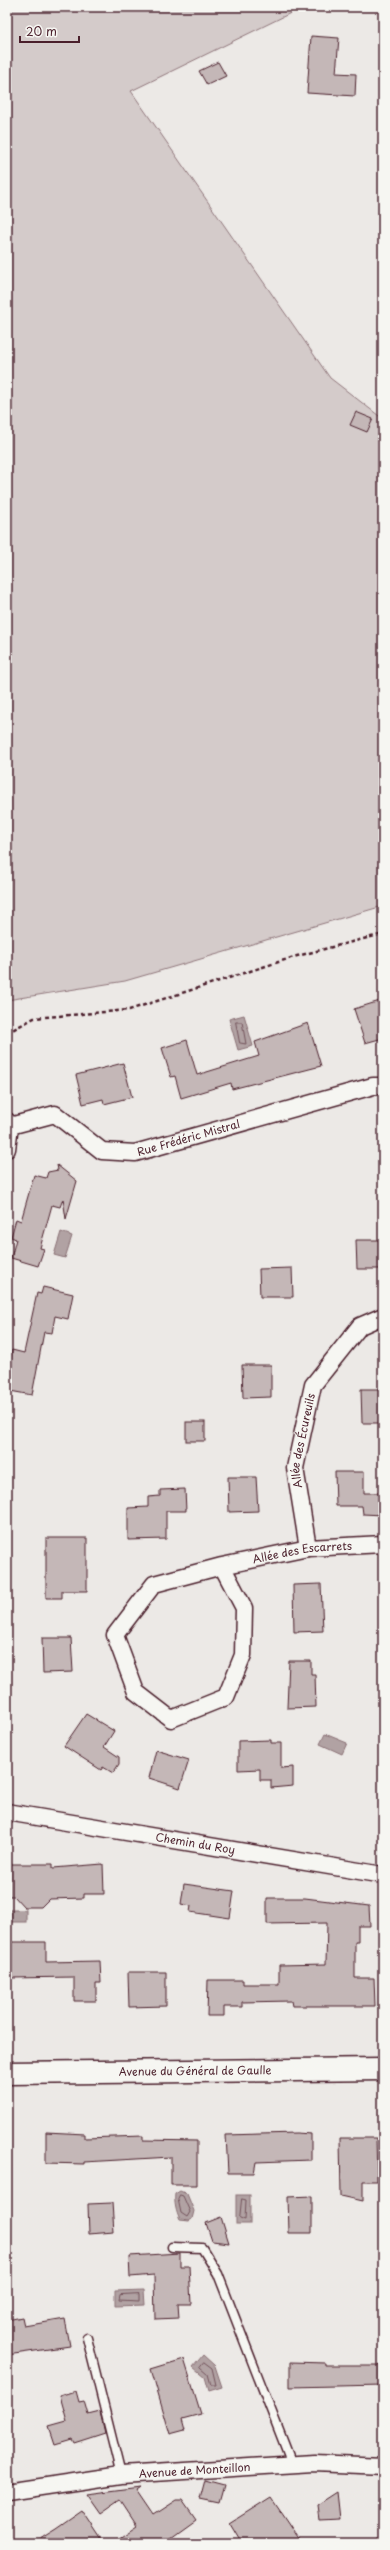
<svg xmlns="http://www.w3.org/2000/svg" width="390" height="2550" font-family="'Playpen Sans',sans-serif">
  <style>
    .green { fill: #d4cbca; stroke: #8f757a }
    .water { fill: #b1a2a3; stroke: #886e73 }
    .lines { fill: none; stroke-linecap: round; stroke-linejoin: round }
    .shore { stroke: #73535b; stroke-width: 1 }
    .building { fill: #c4b7b7; stroke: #4a1f2b }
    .lane-casing { stroke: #4a1f2b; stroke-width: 11 }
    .street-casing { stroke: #4a1f2b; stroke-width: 19 }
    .secondary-casing { stroke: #4a1f2b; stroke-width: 25 }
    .path { stroke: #4a1f2b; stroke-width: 2.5; stroke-dasharray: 4 3; stroke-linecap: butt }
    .lane { stroke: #f6f6f2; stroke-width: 8 }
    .street { stroke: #f6f6f2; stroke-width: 16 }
    .secondary { stroke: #f6f6f2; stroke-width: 22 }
    .labels { text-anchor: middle; stroke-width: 3.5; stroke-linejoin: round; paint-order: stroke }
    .street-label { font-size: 11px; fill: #4a1f2b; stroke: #f6f6f2 }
  </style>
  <rect width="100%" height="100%" fill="#ece9e6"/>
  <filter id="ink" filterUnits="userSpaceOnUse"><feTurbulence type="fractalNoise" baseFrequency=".025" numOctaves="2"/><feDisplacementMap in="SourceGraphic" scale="8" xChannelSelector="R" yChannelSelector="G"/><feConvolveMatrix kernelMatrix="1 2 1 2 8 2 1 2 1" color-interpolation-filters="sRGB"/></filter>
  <g filter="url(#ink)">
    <path class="green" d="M7,7H303L131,91L330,378L383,419V906L125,981L7,1000Z"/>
    <g class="water">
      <path d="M244,1015L253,1046L238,1050L229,1019Z"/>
      <path d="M61,1232L72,1236L65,1258L54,1255Z"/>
      <path d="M325,1734L347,1743L342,1754L320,1744Z"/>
      <rect x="7" y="1910" width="19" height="12"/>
      <path d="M180,2191L187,2194L194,2211L192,2219L189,2221L180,2220C176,2212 174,2202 175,2194Z"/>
      <rect x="236" y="2195" width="14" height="29"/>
      <path d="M144,2290L145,2305L115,2306V2291Z"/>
      <path d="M203,2355L215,2366L222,2387L209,2391L205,2377L193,2367Z"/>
    </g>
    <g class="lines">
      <g class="shore">
        <path d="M236,1022H242L246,1044L240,1043Z"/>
        <path d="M180,2195L183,2196L190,2212L187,2217L181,2213L178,2199Z"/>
        <path d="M242,2199L246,2200L245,2220L240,2218Z"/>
        <path d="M139,2294V2301L119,2300L120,2295Z"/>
        <path d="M204,2362L212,2368L216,2385H211L208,2374L200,2367Z"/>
      </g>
    </g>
    <g class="building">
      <path d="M311,36L339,38L336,73L356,74L355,96L307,93Z"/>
      <path d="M218,62L226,76L207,85L199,71Z"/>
      <path d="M356,412L373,419L367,432L350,425Z"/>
      <path d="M383,1000V1038L365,1043L354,1009Z"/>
      <path d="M308,1023L321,1066L232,1089L231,1083L181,1098L175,1076L171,1077L162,1048L187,1040L197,1075L259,1056L255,1042Z"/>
      <path d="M123,1063L132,1097L104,1104L103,1099L83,1104L76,1075Z"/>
      <path d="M57,1165L77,1181L66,1219L63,1199L60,1207L52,1205L40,1248L44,1249L38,1266L11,1258L16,1239L11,1237L16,1219L21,1221L34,1175L46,1178L48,1172L58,1170Z"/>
      <path d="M356,1240H383V1269H357Z"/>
      <path d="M292,1268L293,1297H260L259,1269Z"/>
      <path d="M43,1287L73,1294L68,1319L55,1316L52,1333L44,1332L32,1395L10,1391L11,1382L7,1381V1378L12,1350L24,1353L37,1293L41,1294Z"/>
      <path d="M242,1365H271V1397L243,1398Z"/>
      <path d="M361,1389H383V1423H362Z"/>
      <rect x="186" y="1422" width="19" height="19"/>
      <path d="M335,1472H364V1493H383V1515L363,1514L362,1506H336Z"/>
      <path d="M228,1477H256L258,1511L229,1512Z"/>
      <path d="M185,1489L186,1511H166V1539L128,1540V1508L148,1507V1497L160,1496V1490Z"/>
      <path d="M46,1538H87V1591H62V1598H46Z"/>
      <path d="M321,1584L323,1631L294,1632L293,1585Z"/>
      <path d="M42,1638H71L73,1672L43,1673Z"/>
      <path d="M289,1661H311V1674H315L316,1707L287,1708Z"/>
      <path d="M86,1714L114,1731L104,1747L119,1757V1764L113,1773L103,1767L101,1770L64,1746Z"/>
      <path d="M271,1740V1743H281V1768L293,1767V1786L271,1788V1780H260V1769L238,1770V1741Z"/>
      <path d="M156,1750L189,1760L180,1788L149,1778Z"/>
      <path d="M7,1864H53V1868L103,1864L104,1894H84V1898L49,1899L41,1907H24L14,1896H7Z"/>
      <path d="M184,1884L234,1891L230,1918L190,1912L191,1906L181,1904Z"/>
      <path d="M267,1898H305L369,1906L370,1926H358V1942H355V1978H374L375,2006H292L291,2001L242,2002V2007H224V2016H207L208,1980H243V1984H279V1965L326,1964L327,1923L267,1924Z"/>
      <path d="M10,1942H46V1962L100,1961L101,1983H96V2001H74V1977L11,1978Z"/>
      <path d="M128,1972H166V2006L129,2007Z"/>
      <path d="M46,2132L85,2134V2138L143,2136V2140L197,2141V2185H171V2157L84,2162V2164L46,2163Z"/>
      <path d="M296,2133L311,2134V2160L256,2162L254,2173H228L226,2135Z"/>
      <path d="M340,2138H376L377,2181H363V2201L341,2196Z"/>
      <path d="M312,2196V2233H289L288,2197Z"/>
      <path d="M112,2203L114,2232L89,2234L88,2204Z"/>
      <path d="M221,2217L229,2243L212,2241L206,2223Z"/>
      <path d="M180,2253V2266H189L191,2304H178L179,2318L155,2319L154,2275L130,2277L129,2256Z"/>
      <path d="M22,2317L24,2326L65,2319L70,2346L7,2355V2320Z"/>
      <path d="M184,2359L201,2414L182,2419L185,2430L170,2434L151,2369Z"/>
      <path d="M290,2362L326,2363V2365H383V2385L290,2387Z"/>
      <path d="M76,2391L79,2402L84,2401L88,2415L100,2412L105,2433L74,2443L72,2439L55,2444L49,2426L67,2421L60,2396Z"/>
      <path d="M205,2480L224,2485L219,2503L200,2499Z"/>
      <path d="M140,2487L136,2490L153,2515L176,2500H182L196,2520L164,2543H112L137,2526L120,2500L100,2514L86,2494Z"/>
      <path d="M337,2492L340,2519L319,2520L317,2505Z"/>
      <path d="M271,2497L302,2543H242L230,2523Z"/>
      <path d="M82,2510L104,2543H32L56,2528Z"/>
    </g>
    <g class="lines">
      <g class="lane-casing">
        <g id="lane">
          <path d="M172,2247L202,2248L218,2274L292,2464"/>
          <path d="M87,2338L121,2475"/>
        </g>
      </g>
      <g class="street-casing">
        <g id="street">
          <path id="s1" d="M7,1121L10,1126L55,1114L102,1151L135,1153L373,1086H383"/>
          <path d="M7,1149L10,1126"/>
          <path id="s2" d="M308,1548L295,1468L313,1385L360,1326L383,1316"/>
          <path id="s3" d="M222,1566L244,1608L243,1655L226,1697L171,1719L136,1692L115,1635L154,1584L222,1566L308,1548L383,1544"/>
          <path id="s4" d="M7,1812L383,1875"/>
          <path id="s5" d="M7,2492L121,2475L314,2463L383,2466"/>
        </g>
      </g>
      <g class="secondary-casing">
        <g id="secondary">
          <path id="s6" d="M7,2073L383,2069"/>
        </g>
      </g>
      <path class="path" d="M7,1033L34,1018L129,1010L297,956L383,934"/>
      <use href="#lane" class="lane"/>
      <use href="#street" class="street"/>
      <use href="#secondary" class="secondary"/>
    </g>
  </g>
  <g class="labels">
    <g class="street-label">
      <text dy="4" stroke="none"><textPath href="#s1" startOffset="201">Rue Frédéric Mistral</textPath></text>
      <text dy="4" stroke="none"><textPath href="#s2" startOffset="109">Allée des Écureuils</textPath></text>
      <text dy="4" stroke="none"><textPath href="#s3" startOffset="520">Allée des Escarrets</textPath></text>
      <text dy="4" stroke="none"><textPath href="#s4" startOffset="191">Chemin du Roy</textPath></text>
      <text dy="4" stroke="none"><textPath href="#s6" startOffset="188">Avenue du Général de Gaulle</textPath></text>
      <text dy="4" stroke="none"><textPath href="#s5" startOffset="189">Avenue de Monteillon</textPath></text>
    </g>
  </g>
  <rect width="390" height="2550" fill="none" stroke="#f6f6f2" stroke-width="24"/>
  <rect x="12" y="12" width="366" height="2526" fill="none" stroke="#4a1f2b" stroke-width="1.5" filter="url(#ink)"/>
  <path d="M20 36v6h59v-6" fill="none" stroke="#4a1f2b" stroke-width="2"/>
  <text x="26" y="36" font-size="12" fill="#4a1f2b" stroke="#f6f6f2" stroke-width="3" paint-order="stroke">20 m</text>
</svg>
